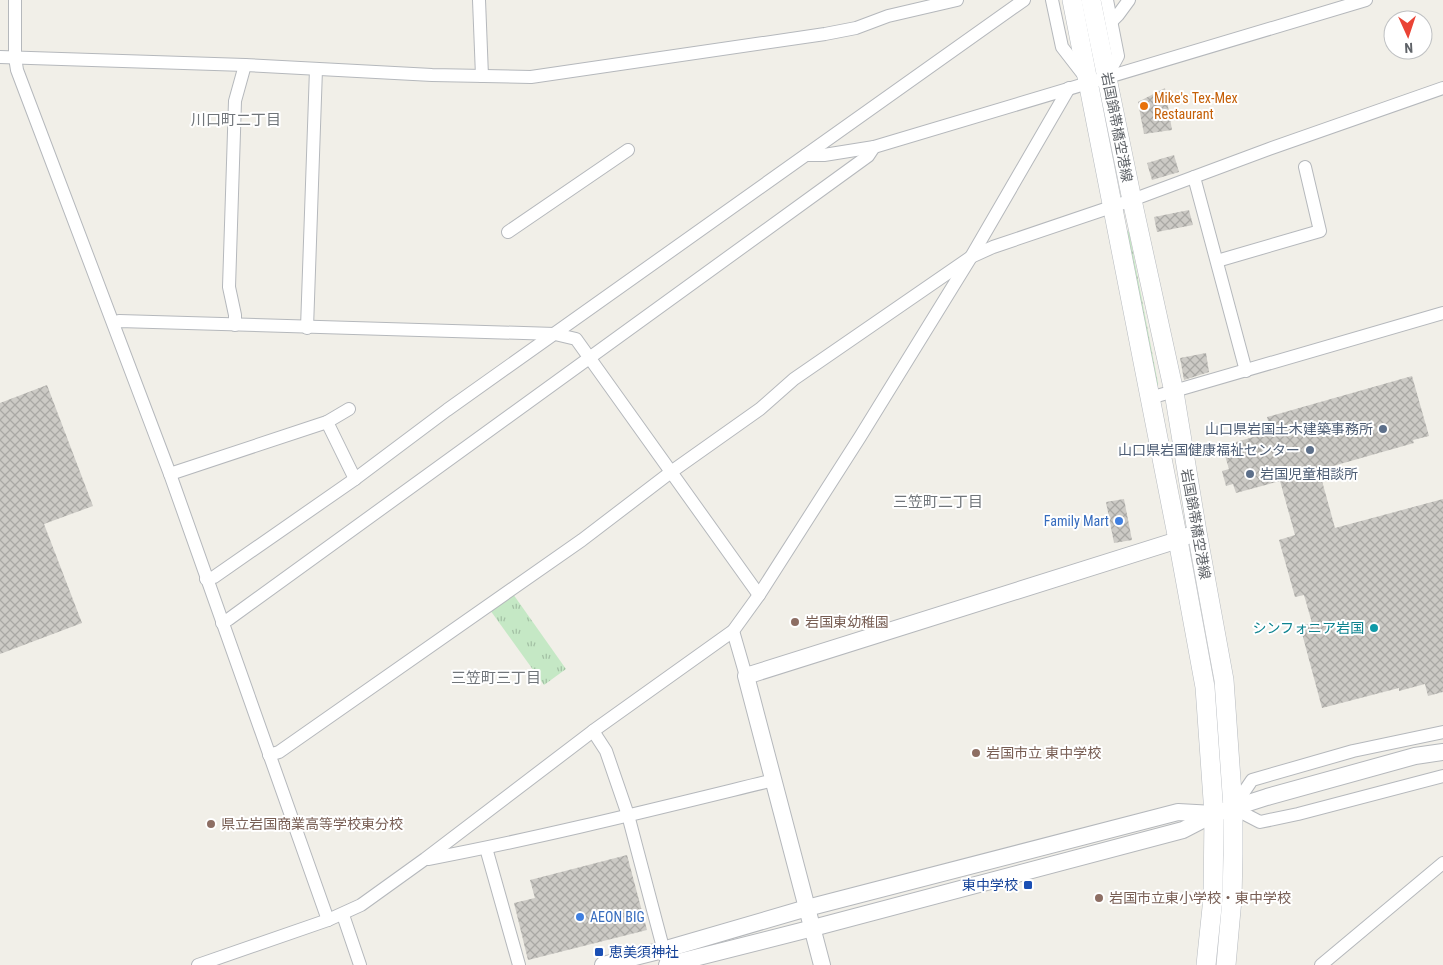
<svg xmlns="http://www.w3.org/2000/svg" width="1443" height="965" font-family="'Roboto Condensed','Noto Sans JP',sans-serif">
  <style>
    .grass { fill: url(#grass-dots) }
    .park { fill: url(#park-tufts) }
    .building { fill: url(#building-cross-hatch) }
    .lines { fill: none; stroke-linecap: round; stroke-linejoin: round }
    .minor-casing { stroke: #b5b8bc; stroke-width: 14 }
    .tertiary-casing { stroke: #b5b8bc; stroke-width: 18 }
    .secondary-casing { stroke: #b6babf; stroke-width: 20 }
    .minor { stroke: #fff; stroke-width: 12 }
    .tertiary { stroke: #fff; stroke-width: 16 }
    .secondary { stroke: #fff; stroke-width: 19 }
    .food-dot { fill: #e8710a; stroke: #fff; stroke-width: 2 }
    .service-dot { fill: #5c6f8a; stroke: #fff; stroke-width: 2 }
    .shop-dot { fill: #3f7fe0; stroke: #fff; stroke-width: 2 }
    .education-dot { fill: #8d6e63; stroke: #fff; stroke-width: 2 }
    .culture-dot { fill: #0f9aa8; stroke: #fff; stroke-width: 2 }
    .transit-dot { fill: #1a4fb4; stroke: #fff; stroke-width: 2 }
    .labels { text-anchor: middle; stroke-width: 4; stroke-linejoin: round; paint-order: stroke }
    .food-label { font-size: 14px; fill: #c56008; stroke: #fff; text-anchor: start }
    .street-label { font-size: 14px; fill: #5f6368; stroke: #fff }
    .service-label { font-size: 14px; fill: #4e5e75; stroke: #fff; text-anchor: end }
    .shop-label { font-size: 14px; fill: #366cbe; stroke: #fff; text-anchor: end }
    .education-label { font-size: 14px; fill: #785e54; stroke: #fff; text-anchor: start }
    .culture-label { font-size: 14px; fill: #0d838f; stroke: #fff; text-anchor: end }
    .transit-label { font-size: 14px; fill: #164399; stroke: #fff; text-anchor: end }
    .neighbourhood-label { font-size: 15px; fill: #70757a; stroke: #fff }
  </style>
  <defs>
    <pattern id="grass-dots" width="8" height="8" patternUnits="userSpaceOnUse" patternTransform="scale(1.25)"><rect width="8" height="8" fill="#c5e8c5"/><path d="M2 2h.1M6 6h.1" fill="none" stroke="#a3c0a4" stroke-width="1.8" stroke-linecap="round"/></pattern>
    <pattern id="park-tufts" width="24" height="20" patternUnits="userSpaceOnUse" patternTransform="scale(1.25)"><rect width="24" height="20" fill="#c5e8c5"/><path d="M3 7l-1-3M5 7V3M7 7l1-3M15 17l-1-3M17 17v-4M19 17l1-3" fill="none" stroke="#a3c0a4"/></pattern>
    <pattern id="building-cross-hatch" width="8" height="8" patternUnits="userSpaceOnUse" patternTransform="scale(1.25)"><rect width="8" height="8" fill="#cccac5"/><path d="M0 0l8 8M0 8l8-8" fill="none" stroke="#a9a8a4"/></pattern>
  </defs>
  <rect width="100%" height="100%" fill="#f1efe8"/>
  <path class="grass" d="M1126,230L1129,232L1158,383V386L1155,387Z"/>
  <path class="park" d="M513,594L566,669L544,685L490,610Z"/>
  <g class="building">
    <path d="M1165,88L1172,130L1144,134L1138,102Z"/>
    <path d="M1174,155L1179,172L1152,180L1147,163Z"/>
    <path d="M1189,210L1193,225L1157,232L1154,217Z"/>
    <path d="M1206,353L1209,372L1184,380L1180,358Z"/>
    <path d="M1412,376L1429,436L1413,440L1414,443L1319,470L1335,528L1443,499V692L1428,696L1425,684L1399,691V688L1322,708L1300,626L1312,623L1304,595L1295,597L1279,540L1295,535L1280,481L1236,493L1233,484L1226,486L1222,471L1229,469L1222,446L1271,432L1267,417Z"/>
    <path d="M47,385L93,506L44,524L82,623L0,654V403Z"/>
    <path d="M1124,499L1132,540L1114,543L1106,502Z"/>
    <path d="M627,855L647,930L528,960L514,903L535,898L530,880Z"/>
  </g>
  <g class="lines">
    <g class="minor-casing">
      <g id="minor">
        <path d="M15,0V57L17,70L170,474L328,920"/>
        <path d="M479,0L482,76"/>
        <path d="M1052,0L1062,47L1086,78"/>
        <path d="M1112,21L1118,15L1129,0"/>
        <path d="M0,57L245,65L432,75L531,77L825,34L856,28L888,16L957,0"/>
        <path d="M1107,76L1118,56L1107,0"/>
        <path d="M806,155H824L874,147L1366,0"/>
        <path d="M1194,177L1246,371"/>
        <path d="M508,232L628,150"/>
        <path d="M1217,261L1320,231L1305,167"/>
        <path d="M114,324L119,321L555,334L576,339L759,595"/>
        <path d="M235,325V315L229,287L235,101L245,65"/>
        <path d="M307,328L316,69"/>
        <path d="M1150,398L1443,313"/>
        <path d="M327,422L355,479"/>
        <path d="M170,474L327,422L349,409"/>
        <path d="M206,579L214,577L355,479L447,410L1024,0"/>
        <path d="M222,623L229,619L868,156L874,147"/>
        <path d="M733,631L746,676"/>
        <path d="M593,731L606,751L628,815L666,959"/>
        <path d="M1443,732L1353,751L1252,780L1233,808L1260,822L1298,814L1443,776"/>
        <path d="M269,755L279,752L582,540L671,472L760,409L794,379L971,257L993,247L1132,200L1269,149L1443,88"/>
        <path d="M486,848L519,965"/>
        <path d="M428,859C544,837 659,808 774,780"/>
        <path d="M343,915L360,965"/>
        <path d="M198,965L328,920L361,905L425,859L593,731L733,631L759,595L860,437L971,257L1069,88"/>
        <path d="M1321,965L1443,863"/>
      </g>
    </g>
    <g class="tertiary-casing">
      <g id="tertiary">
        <path d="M603,965L663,950L807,908L1178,812L1214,814"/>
        <path d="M667,965L813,928L1183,830L1214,814L1267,797L1415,756L1443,752"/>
        <path d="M822,965L746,676L1178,540L1197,532"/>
      </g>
    </g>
    <g class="secondary-casing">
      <g id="secondary">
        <path d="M1072,0L1178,540L1205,687L1214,814L1213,898L1206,965"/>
        <path d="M1091,0L1132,200L1174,392L1197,532L1224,680L1233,808V855L1232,899L1226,965"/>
      </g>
    </g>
    <use href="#minor" class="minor"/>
    <use href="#tertiary" class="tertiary"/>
    <use href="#secondary" class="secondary"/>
  </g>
  <circle class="food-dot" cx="1144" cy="106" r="5"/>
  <g class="service-dot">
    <circle cx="1383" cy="429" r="5"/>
    <circle cx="1310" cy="450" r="5"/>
    <circle cx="1250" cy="474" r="5"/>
  </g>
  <g class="shop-dot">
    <circle cx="1119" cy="521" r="5"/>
    <circle cx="580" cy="917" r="5"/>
  </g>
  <g class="education-dot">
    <circle cx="795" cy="622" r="5"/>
    <circle cx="976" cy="753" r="5"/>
    <circle cx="211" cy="824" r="5"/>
    <circle cx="1099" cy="898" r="5"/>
  </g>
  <circle class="culture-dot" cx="1374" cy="628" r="5"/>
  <g class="transit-dot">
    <rect x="1023" y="880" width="10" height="10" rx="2.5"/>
    <rect x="594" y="947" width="10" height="10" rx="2.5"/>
  </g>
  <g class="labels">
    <g class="food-label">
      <text x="1154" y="103">Mike's Tex-Mex<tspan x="1154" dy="16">Restaurant</tspan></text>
    </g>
    <g class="street-label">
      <text transform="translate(1117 127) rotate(79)" y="5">岩国錦帯橋空港線</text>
      <text transform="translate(1196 524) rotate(80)" y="5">岩国錦帯橋空港線</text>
    </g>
    <g class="service-label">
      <text x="1373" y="434">山口県岩国土木建築事務所</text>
      <text x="1300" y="455">山口県岩国健康福祉センター</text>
      <text x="1260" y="479" text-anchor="start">岩国児童相談所</text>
    </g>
    <g class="shop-label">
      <text x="1109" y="526">Family Mart</text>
      <text x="590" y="922" text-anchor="start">AEON BIG</text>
    </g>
    <g class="education-label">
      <text x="805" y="627">岩国東幼稚園</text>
      <text x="986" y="758">岩国市立 東中学校</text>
      <text x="221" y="829">県立岩国商業高等学校東分校</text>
      <text x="1109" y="903">岩国市立東小学校・東中学校</text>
    </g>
    <g class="culture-label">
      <text x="1364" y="633">シンフォニア岩国</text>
    </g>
    <g class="transit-label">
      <text x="1018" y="890">東中学校</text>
      <text x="609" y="957" text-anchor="start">恵美須神社</text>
    </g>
    <g class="neighbourhood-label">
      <text x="236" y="125">川口町二丁目</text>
      <text x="938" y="507">三笠町二丁目</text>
      <text x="496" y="683">三笠町三丁目</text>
    </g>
  </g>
  <g transform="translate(1408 35) rotate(177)"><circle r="24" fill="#ffffff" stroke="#bfc1c3"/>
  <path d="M0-4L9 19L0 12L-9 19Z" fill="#ea4335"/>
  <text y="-8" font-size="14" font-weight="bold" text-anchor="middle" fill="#5f6368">N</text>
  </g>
</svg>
